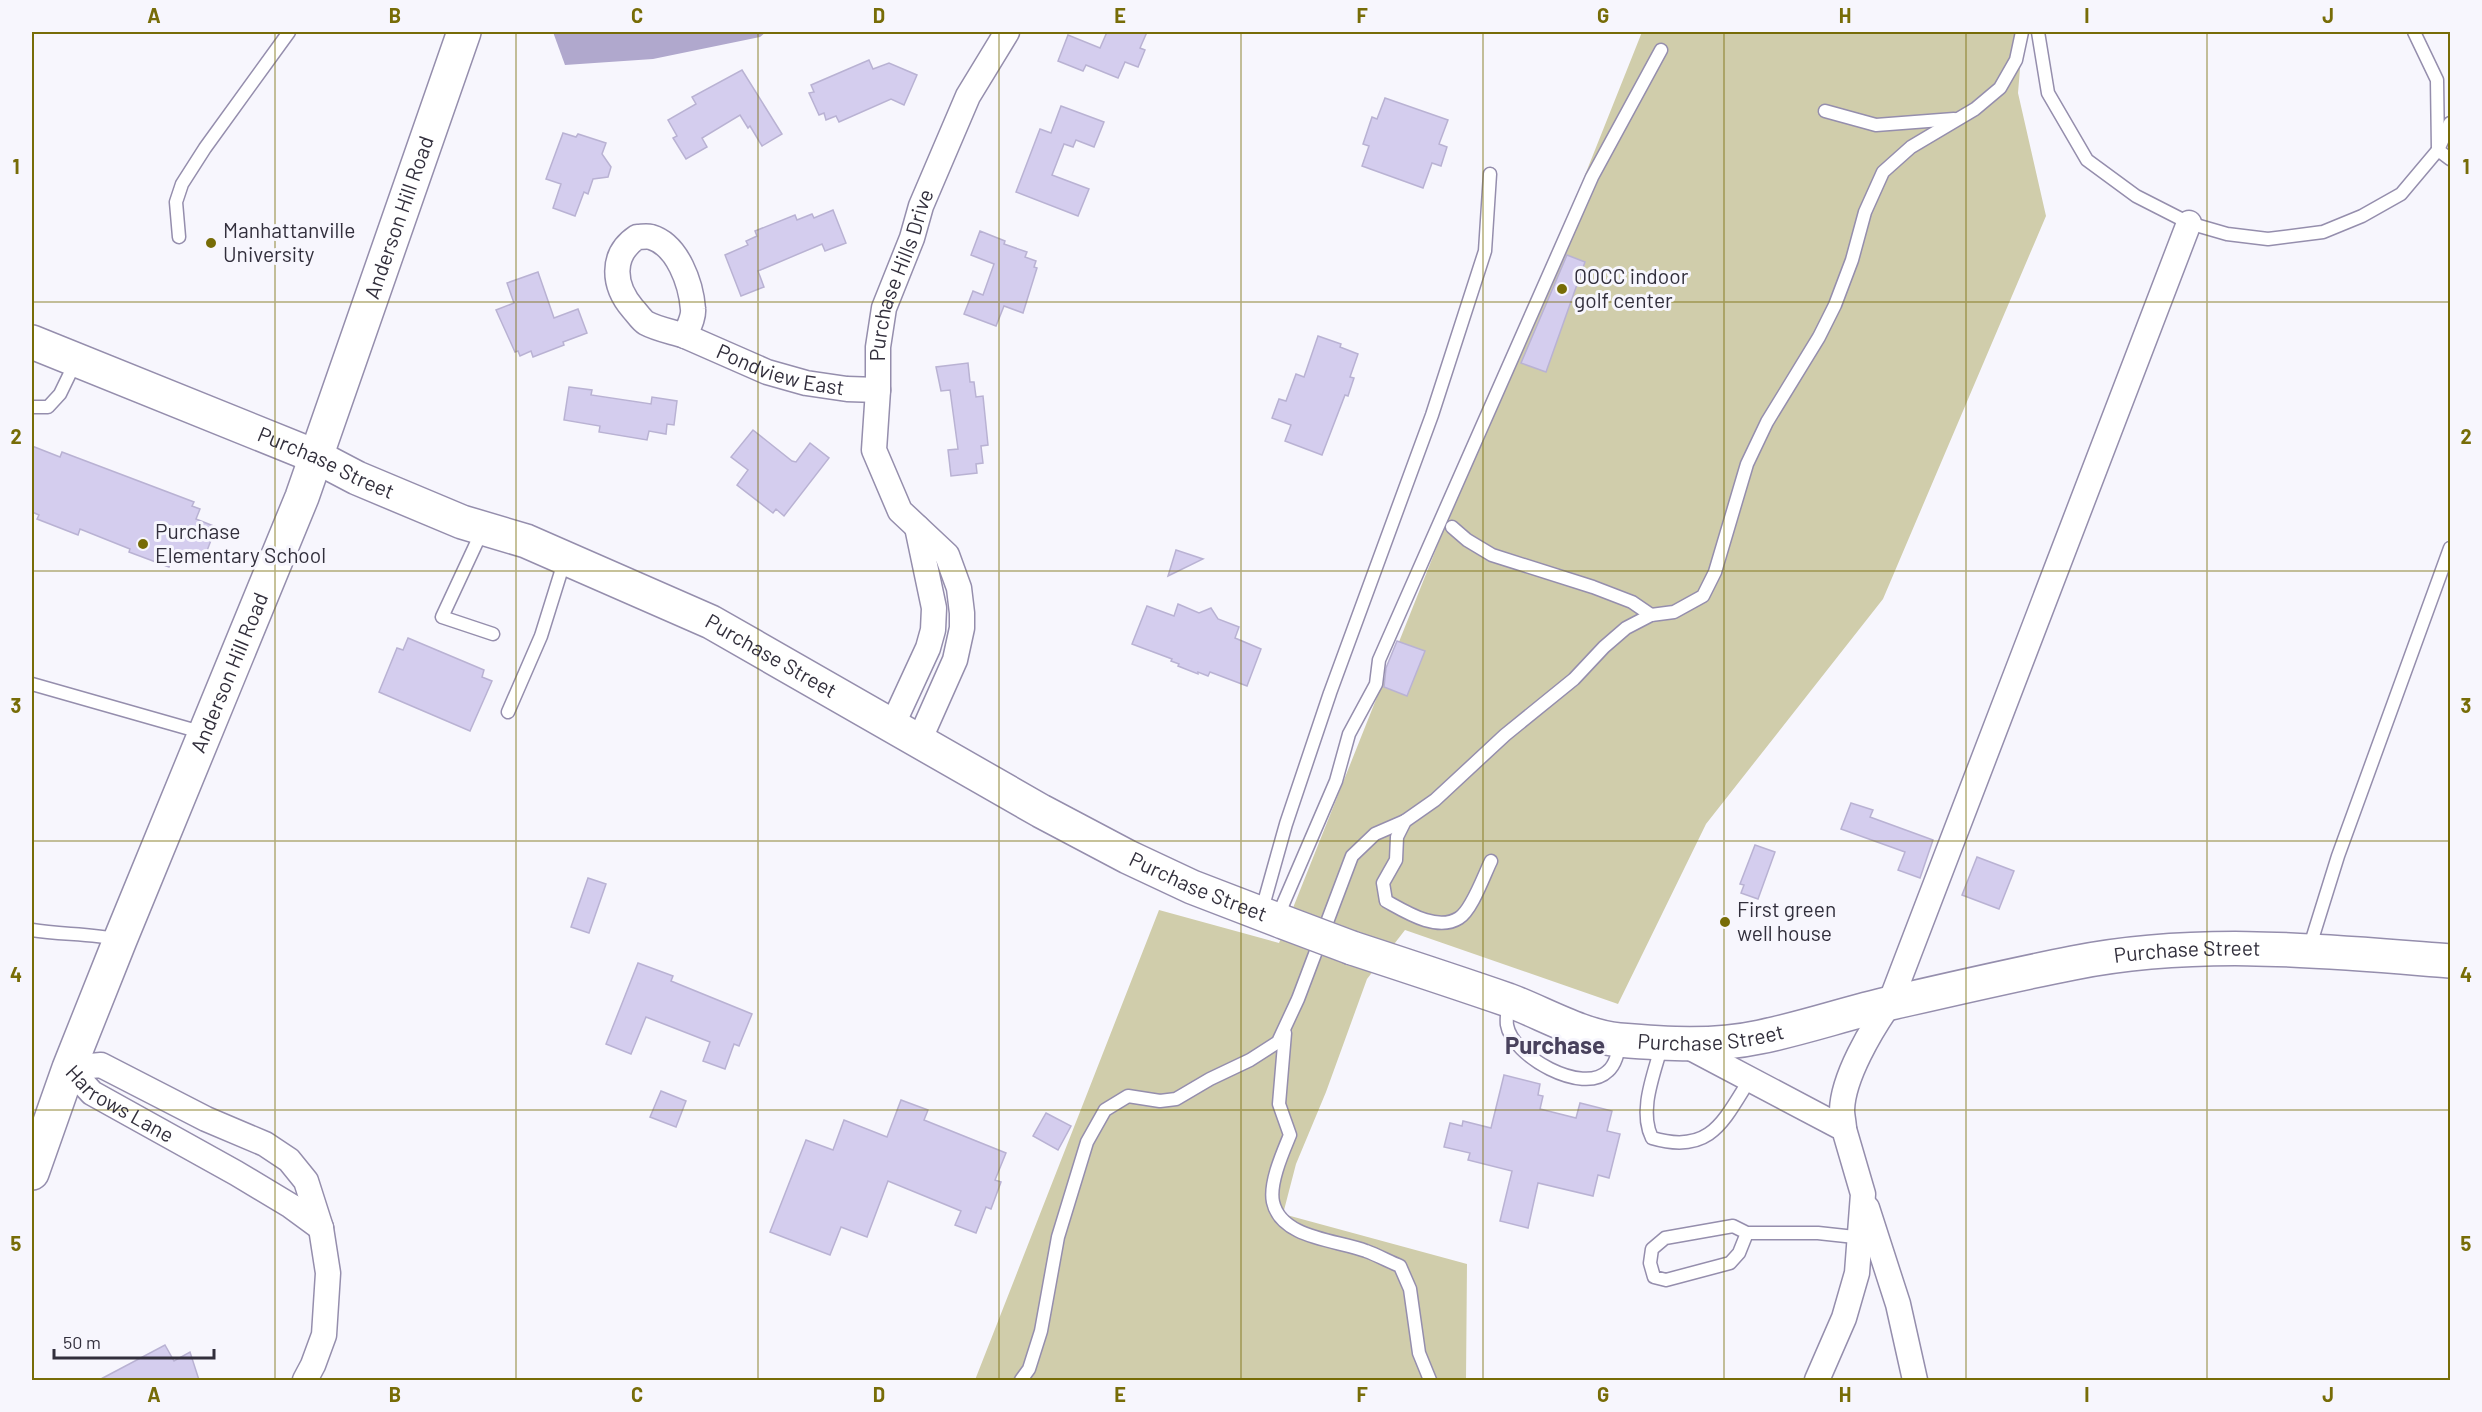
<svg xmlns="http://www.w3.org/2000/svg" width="2482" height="1412" font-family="Barlow,sans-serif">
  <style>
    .green { fill: #d0cdab }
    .water { fill: #b0a8cd }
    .building { fill: #d4cdee; stroke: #b9b2d3; stroke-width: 1.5 }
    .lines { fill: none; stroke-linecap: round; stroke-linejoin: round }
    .service-casing { stroke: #958ead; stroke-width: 15 }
    .minor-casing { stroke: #958ead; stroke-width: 27 }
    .secondary-casing { stroke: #958ead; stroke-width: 36 }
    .service { stroke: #fff; stroke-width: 12 }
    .minor { stroke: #fff; stroke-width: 24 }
    .secondary { stroke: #fff; stroke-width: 33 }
    .secondary-bridge-casing { stroke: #958ead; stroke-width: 36; stroke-linecap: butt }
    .secondary-bridge { stroke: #fff; stroke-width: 33 }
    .grid { fill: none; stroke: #776c07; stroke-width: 1.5; stroke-opacity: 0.55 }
    .poi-dot { fill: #776c07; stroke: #f7f6fd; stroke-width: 2 }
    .labels { text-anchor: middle; stroke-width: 6; stroke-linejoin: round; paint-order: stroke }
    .street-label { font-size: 21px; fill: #322f3c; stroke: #f7f6fd }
    .poi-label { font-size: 21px; fill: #322f3c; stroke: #f7f6fd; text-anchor: start }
    .quarter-label { font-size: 24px; font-weight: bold; fill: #49425d; stroke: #f7f6fd }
    .neatline { fill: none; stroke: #776c07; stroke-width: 2 }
    .grid-label { font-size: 20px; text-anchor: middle; font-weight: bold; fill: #776c07 }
  </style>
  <rect width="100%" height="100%" fill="#f7f6fd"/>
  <path class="green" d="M1642,32H2023L2018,93L2046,216L1883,599L1706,824L1618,1004L1405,930L1367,979L1326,1092L1296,1164L1283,1214L1467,1264L1466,1380H975L1159,910L1279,943Z"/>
  <path class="water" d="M553,32H766L760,37L653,59L565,65Z"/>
  <g class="building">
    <path d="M1107,32H1147L1140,48L1145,50L1138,67L1125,62L1118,78L1086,65L1083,71L1058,61L1068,35L1100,48Z"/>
    <path d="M869,60L873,69L889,63L917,75L904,105L891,99L839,122L836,116L826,120L824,113L819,115L809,93L814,92L811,85Z"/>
    <path d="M742,70L782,134L762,146L750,126L748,128L740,115L702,138L707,147L686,159L673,138L677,136L668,120L696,104L692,97Z"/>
    <path d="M1385,98L1448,120L1439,144L1447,147L1441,166L1432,163L1423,188L1362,166L1369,146L1363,144L1372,117L1377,119Z"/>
    <path d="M1061,106L1104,122L1094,147L1076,140L1073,147L1064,144L1052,175L1089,189L1078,216L1016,192L1040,129L1051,133Z"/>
    <path d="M563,133L576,137L578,134L606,143L602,154L611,167L608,177L593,179L588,194L584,192L575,216L553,208L561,184L546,179Z"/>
    <path d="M833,210L846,243L825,251L822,244L758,271L764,287L741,296L725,255L748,245L746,241L757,236L755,231L795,215L797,220L812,214L814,218Z"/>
    <path d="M980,231L1005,241L1004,244L1027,252L1025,257L1036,261L1034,267L1037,268L1023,313L1004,306L996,326L964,314L973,291L983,295L994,264L971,255Z"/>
    <path d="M1567,255L1585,262L1546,372L1521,363Z"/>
    <path d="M538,272L554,318L578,309L587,333L563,342L564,345L533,357L531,351L520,356L518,351L515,352L496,310L514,303L507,283Z"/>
    <path d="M1318,336L1341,344L1340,347L1358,354L1350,377L1354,378L1348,396L1345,395L1322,455L1285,441L1291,425L1272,418L1279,399L1286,401L1296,374L1304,377Z"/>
    <path d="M968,363L970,382H974L976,397L983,396L988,445L981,446L983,463L976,464L977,473L951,476L948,450L958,449L950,390L941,391L936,367Z"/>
    <path d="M569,387L592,390L591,395L651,404L652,397L677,401L674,425L667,424L666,434L649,431L647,440L599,432L600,426L564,420Z"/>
    <path d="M753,430L792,461L796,462L810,443L829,458L784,516L776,509L773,513L737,485L748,470L731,457Z"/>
    <path d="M32,446L60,457L62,452L194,502L192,506L200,509L196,519L216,527L202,564L174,553L169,567L129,552L130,549L80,529L78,535L37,519L39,515L32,512Z"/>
    <path d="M1176,550L1203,559L1168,576Z"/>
    <path d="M1178,604L1199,613L1211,608L1218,619L1239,627L1235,638L1261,649L1247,686L1210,672L1208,676L1198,672V674L1178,666L1179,664L1171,661L1172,659L1132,644L1147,606L1174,616Z"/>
    <path d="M408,638L484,670L482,677L492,681L470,731L379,692L397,648L403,650Z"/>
    <path d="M1397,641L1425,651L1407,696L1384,687L1386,668Z"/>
    <path d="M1851,803L1873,810L1870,817L1933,840L1920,878L1898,870L1905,852L1841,829Z"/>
    <path d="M1755,845L1775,852L1758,899L1741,893L1744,885L1740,884Z"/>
    <path d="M1977,857L2014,871L1999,909L1962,895Z"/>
    <path d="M588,878L606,884L589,933L571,927Z"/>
    <path d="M638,963L673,976L671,981L752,1014L739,1046L734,1044L725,1069L703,1061L710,1042L646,1017L631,1054L606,1044Z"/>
    <path d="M1504,1075L1540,1084L1538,1095L1543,1096L1540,1109L1576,1118L1580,1103L1612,1111L1607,1131L1620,1134L1609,1178L1598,1175L1593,1196L1538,1183L1528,1228L1500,1221L1512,1171L1468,1160L1470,1153L1444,1147L1450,1123L1462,1126L1463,1121L1491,1128Z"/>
    <path d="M661,1091L686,1101L676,1127L650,1117Z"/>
    <path d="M901,1100L928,1110L924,1120L1006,1153L995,1180L1001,1182L991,1209L986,1207L976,1233L955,1225L961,1211L888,1181L867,1237L841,1227L830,1255L770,1232L806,1140L833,1150L844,1120L887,1137Z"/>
    <path d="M1046,1113L1071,1126L1058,1150L1033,1136Z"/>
    <path d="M165,1345L174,1361L190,1352L199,1380H99Z"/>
  </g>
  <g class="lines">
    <g class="service-casing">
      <g id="service">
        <path d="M2038,32L2048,93L2087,160L2136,196L2189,223L2227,234L2268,239L2323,232L2362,216L2401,194L2438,150L2450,123"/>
        <path d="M2414,32L2437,80L2438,150L2450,159"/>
        <path d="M1825,111L1876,125L1954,119"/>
        <path d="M179,237L176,202L182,184L205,148L289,32"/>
        <path d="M32,407H48L60,394L76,361"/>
        <path d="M1452,527L1467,540L1492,555L1593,587L1632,602L1651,615"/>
        <path d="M483,529L442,617L493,634"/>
        <path d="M32,684L190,729L202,734"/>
        <path d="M508,712L541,636L565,559"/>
        <path d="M1491,861C1484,875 1472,910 1459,918C1437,932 1406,912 1386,901L1383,883L1396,860L1397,837L1405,821L1435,800L1505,735L1574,679L1604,647L1626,628L1651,615L1674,612L1703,596L1715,572L1747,464L1767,422L1819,337L1835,305L1852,260L1865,212L1883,172L1911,147L1975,109L2000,88L2016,60L2022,32"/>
        <path d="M1261,913L1286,824L1330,693L1432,415L1485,251L1490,174"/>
        <path d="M1277,918L1336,781L1349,734L1376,684L1379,660L1592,177L1661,50"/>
        <path d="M32,930C61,935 91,933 120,940"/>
        <path d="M2309,949L2338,856L2450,548"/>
        <path d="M1508,1002C1508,1009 1506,1018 1507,1025C1512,1056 1583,1096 1608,1071C1616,1064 1618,1052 1620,1042"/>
        <path d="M1285,1033L1279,1104L1290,1135C1283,1152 1269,1183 1273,1202C1281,1239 1338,1240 1366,1251C1377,1255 1388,1261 1400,1266L1410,1289L1419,1353L1430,1380"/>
        <path d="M1662,1044C1655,1072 1638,1110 1652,1138C1710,1155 1723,1122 1750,1079"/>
        <path d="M1747,1233L1739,1253L1730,1263L1666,1280L1654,1277L1650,1263L1652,1249L1665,1238L1733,1226L1747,1233H1818L1864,1238"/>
        <path d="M1021,1380L1029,1369L1041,1331L1058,1237L1087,1142L1105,1110L1128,1096L1160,1101L1176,1099L1210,1079L1250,1060L1278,1042L1298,999L1352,856L1375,834L1405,821"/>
      </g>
    </g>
    <g class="minor-casing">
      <g id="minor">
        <path d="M637,237C641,237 647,236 651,237C678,245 691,284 693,309C694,317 688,328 685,336C673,332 657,329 646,323C641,320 637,313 633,309C613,286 610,255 637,237Z"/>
        <path id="s1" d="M685,336L767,372L806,383L847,389L878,390"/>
        <path d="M892,726L928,648L933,630L934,608L917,527"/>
        <path id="s2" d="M919,741L955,660L962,628V613L959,588L947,555L900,511L874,450L878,390V347L884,308L912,238L921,206L968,96L1007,32"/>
        <path d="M1685,1045L1844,1129L1863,1194L1857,1273L1844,1318L1817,1380"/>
        <path d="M69,1068L101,1065L206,1119L265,1144L289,1160L306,1181L321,1228L328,1273L324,1335L313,1365L305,1380"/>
        <path id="s3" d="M69,1068L92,1093L236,1173L291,1206L321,1228"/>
        <path d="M1844,1129C1844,1123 1842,1116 1842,1110C1843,1077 1871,1030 1890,1003L2189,223"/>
        <path d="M1867,1208L1898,1304L1915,1380"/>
      </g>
    </g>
    <g class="secondary-casing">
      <g id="secondary">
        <path id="s4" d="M32,342L317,457L357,478L462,522L526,541L711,622L1041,811L1128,857L1192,887L1283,922"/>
        <path id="s5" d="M1352,948C1404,965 1456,982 1508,1000C1543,1013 1581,1036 1619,1040C1666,1044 1714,1047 1760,1037C1804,1028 1847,1013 1891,1003C1952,989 2012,975 2073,963C2199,938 2324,951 2450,961"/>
        <path id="s6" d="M32,1173L69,1068L120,940L302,497L464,32"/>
      </g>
    </g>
    <use href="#service" class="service"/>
    <use href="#minor" class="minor"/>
    <use href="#secondary" class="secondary"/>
    <g class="secondary-bridge-casing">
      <path id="secondary-bridge" d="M1283,922L1352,948"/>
    </g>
    <use href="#secondary-bridge" class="secondary-bridge"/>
  </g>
  <path class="grid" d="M275,32V1380M516,32V1380M758,32V1380M999,32V1380M1241,32V1380M1483,32V1380M1724,32V1380M1966,32V1380M2207,32V1380M32,302H2450M32,571H2450M32,841H2450M32,1110H2450"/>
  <g class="poi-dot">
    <circle cx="211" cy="243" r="6"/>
    <circle cx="1562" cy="289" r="6"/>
    <circle cx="143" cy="544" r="6"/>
    <circle cx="1725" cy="922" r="6"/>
  </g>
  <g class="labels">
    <g class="street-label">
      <text dy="7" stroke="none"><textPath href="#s6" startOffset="1024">Anderson Hill Road</textPath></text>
      <text dy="7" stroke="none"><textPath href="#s2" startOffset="506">Purchase Hills Drive</textPath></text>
      <text dy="7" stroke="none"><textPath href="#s1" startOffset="102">Pondview East</textPath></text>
      <text dy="7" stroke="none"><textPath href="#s4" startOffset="318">Purchase Street</textPath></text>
      <text dy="7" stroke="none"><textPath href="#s4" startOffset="804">Purchase Street</textPath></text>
      <text dy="7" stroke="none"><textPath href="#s6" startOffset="538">Anderson Hill Road</textPath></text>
      <text dy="7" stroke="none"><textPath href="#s4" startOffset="1290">Purchase Street</textPath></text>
      <text dy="7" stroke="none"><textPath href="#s5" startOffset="861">Purchase Street</textPath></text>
      <text dy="7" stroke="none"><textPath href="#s5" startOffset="375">Purchase Street</textPath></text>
      <text dy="7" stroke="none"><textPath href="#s3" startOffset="63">Harrows Lane</textPath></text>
    </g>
    <g class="poi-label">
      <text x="223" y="238">Manhattanville<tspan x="223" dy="24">University</tspan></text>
      <text x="1574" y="284">OOCC indoor<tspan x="1574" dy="24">golf center</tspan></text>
      <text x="155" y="539">Purchase<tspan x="155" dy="24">Elementary School</tspan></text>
      <text x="1737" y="917">First green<tspan x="1737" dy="24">well house</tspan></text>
    </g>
    <g class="quarter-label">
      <text x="1555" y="1054">Purchase</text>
    </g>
  </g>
  <rect width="2482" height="1412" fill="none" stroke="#f7f6fd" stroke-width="66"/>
  <path d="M54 1349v9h160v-9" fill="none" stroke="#322f3c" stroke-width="3"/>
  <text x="63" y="1349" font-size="18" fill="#322f3c" stroke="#f7f6fd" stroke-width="4.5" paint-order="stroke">50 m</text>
  <rect x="33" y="33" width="2416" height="1346" class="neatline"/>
  <g class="grid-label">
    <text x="154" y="23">A</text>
    <text x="395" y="23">B</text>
    <text x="637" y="23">C</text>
    <text x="879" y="23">D</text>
    <text x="1120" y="23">E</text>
    <text x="1362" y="23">F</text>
    <text x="1603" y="23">G</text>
    <text x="1845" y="23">H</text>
    <text x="2087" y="23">I</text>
    <text x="2328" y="23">J</text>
    <text x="16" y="174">1</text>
    <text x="2466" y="174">1</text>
    <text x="16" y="444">2</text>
    <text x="2466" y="444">2</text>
    <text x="16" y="713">3</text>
    <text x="2466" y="713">3</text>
    <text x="16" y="982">4</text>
    <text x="2466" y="982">4</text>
    <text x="16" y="1251">5</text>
    <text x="2466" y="1251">5</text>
    <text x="154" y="1402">A</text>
    <text x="395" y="1402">B</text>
    <text x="637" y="1402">C</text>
    <text x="879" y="1402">D</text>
    <text x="1120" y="1402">E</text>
    <text x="1362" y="1402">F</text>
    <text x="1603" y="1402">G</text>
    <text x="1845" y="1402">H</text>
    <text x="2087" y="1402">I</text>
    <text x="2328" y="1402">J</text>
  </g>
</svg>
